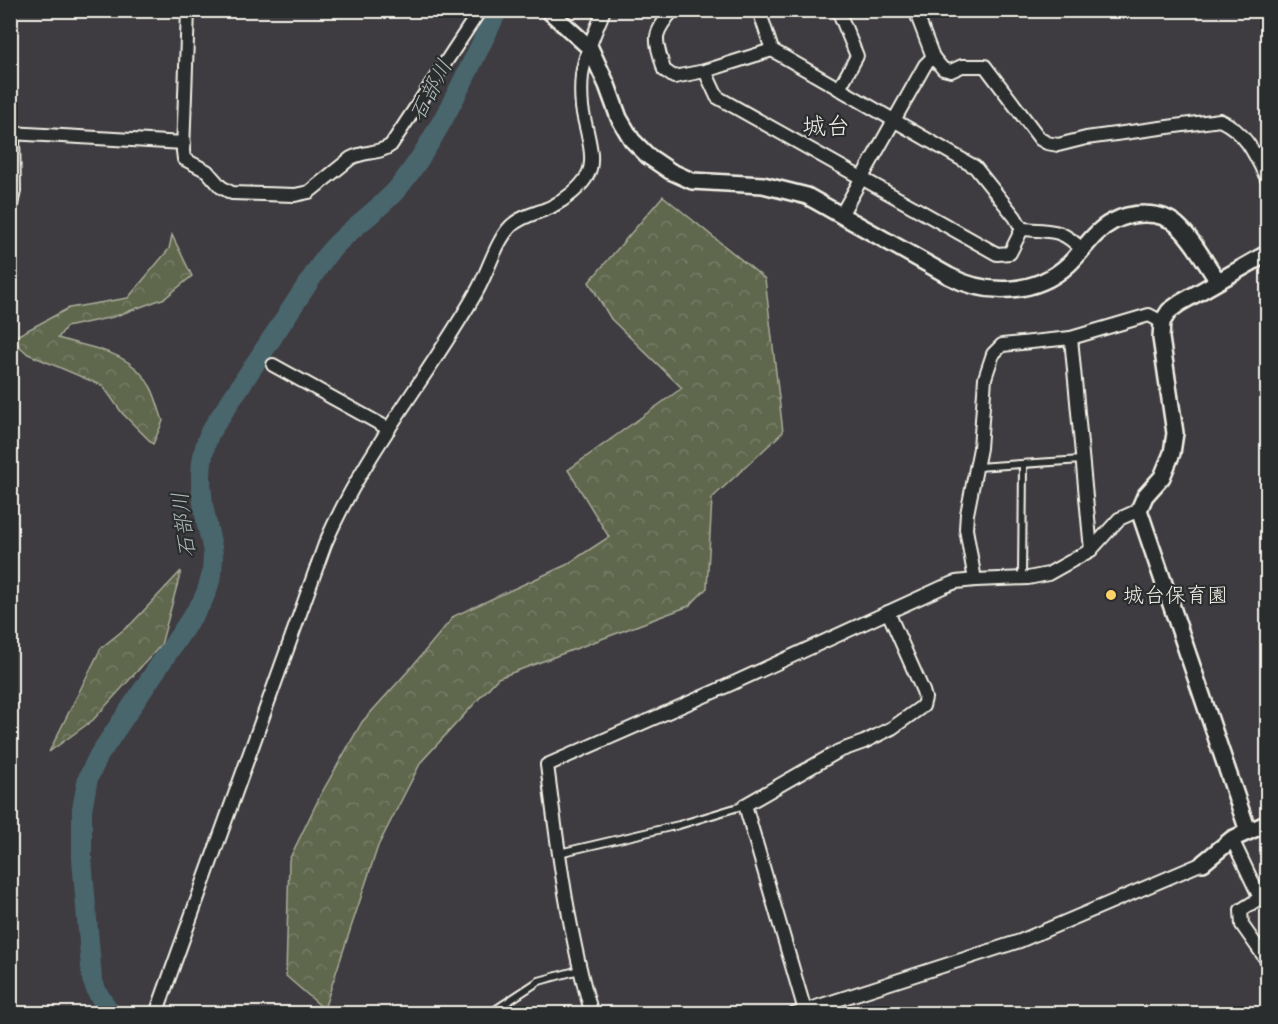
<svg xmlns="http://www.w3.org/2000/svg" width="1278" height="1024" font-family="'Playpen Sans','Klee One',sans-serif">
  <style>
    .forest { fill: url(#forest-crowns); stroke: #aaac9a; stroke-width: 1.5 }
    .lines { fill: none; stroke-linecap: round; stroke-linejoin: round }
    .river { stroke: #49666d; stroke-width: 20 }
    .service-casing { stroke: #f4f1e8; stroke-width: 10 }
    .minor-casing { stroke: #f4f1e8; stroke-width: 16 }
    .tertiary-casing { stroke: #f4f1e8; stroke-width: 20 }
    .service { stroke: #2a2d2e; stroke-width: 6 }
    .minor { stroke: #2a2d2e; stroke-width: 12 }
    .tertiary { stroke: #2a2d2e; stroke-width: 15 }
    .poi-dot { fill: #ffd166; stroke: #2a2d2e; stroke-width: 2 }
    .labels { text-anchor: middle; stroke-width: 4.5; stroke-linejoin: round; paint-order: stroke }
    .poi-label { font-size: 21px; fill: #f4f1e8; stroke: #2a2d2e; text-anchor: start }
    .water-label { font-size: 22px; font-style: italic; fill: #b0b9b7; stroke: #2a2d2e }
    .quarter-label { font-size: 24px; fill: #f4f1e8; stroke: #2a2d2e }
  </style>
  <defs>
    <pattern id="forest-crowns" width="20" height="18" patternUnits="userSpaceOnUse" patternTransform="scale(1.5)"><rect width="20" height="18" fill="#5f674d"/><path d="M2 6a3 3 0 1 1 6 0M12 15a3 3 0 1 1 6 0" fill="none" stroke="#777d67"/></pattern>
  </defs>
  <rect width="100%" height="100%" fill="#3f3c41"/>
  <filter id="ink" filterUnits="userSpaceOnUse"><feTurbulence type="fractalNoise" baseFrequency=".0167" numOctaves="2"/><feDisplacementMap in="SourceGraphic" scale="12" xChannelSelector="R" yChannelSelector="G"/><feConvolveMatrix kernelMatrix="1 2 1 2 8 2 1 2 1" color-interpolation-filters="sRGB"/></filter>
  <g filter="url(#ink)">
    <g class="forest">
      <path d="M663,196L765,279L783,432L712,498L707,588L689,606L498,678L421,762L378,846L324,1009L286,976L289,860L321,794L362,722L409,670L454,616L566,565L609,537L568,470L682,388L611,319L589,282Z"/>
      <path d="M172,235L192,276L165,298L113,317L66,327L58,338C92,349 130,350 150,386C156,396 159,410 163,421L153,444L122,413L103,386L28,354L11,339L69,308L128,298L169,249Z"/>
      <path d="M181,571L161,645L93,720L49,752L101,648L132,623Z"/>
    </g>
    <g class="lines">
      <path class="river" d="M111,1014L97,992L92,979L82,859V809L88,778L99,755L202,602C209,588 213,573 213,557C213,546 209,535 207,525C200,492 197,463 210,432L326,256C347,229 377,213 399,187C439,138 469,67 498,10"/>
      <g class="service-casing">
        <g id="service">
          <path d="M977,467L1082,460"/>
          <path d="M1022,578L1023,464"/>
          <path d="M559,853L679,825L745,805"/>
          <path d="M489,1014L539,981L579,970"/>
        </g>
      </g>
      <g class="minor-casing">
        <g id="minor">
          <path d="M188,10L183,151L184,159L207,171L221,187L232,193L295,195L309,192L351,158C364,151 380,154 391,145L480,10"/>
          <path d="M673,10C650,37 656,39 664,70L674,77L705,71L772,50"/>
          <path d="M759,10L772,50L975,167L1015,217L1022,229"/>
          <path d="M838,10L857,56L839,89"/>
          <path d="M915,10L933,57L943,69L951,71L962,66H985L1040,139L1047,143L1058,145L1086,138L1220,120C1247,133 1255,154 1268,181"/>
          <path d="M705,71L717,97L997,254L1010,253L1022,229"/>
          <path d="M10,133L184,143"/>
          <path d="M10,209L14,191L13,133"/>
          <path d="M841,215L925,65L933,57"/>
          <path d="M1022,229C1050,231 1062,228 1082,250"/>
          <path d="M1071,338L1091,550"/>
          <path d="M273,365L389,429"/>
          <path d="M975,580L966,529L967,514L980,448L985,378L993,354L1002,345L1071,338L1149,315L1162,322"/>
          <path d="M1232,839L1260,898L1241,910L1242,925L1268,962"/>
          <path d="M156,1014L325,544C364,453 429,376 477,291C488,272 496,241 511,226C521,216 538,213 551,207C565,200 582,187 588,174C597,157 584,125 582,107C581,97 581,85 582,75C585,53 596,31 604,10"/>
          <path d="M592,1014C568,933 558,849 547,765L718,690L943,587L956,582L975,580L1028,578L1048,574L1091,550L1119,519L1139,510"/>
          <path d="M794,1014L1020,941L1203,863"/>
          <path d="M806,1014L745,805L839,751L864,742L892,728L923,706L925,698L923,691L888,612"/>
        </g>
      </g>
      <g class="tertiary-casing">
        <g id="tertiary">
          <path d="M548,10L590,48L607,85L619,118L632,140L648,156L670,171L692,181L763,185L807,196L949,276C987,296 1036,295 1069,264C1083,251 1094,231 1112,222C1130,212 1161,210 1177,225C1194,240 1205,263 1218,281"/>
          <path d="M1248,831L1139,510L1145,496L1162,477L1172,453L1175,433L1161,338L1162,322L1169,311L1180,303L1268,253"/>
          <path d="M1203,863L1232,839L1268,823"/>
        </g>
      </g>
      <use href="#service" class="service"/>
      <use href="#minor" class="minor"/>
      <use href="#tertiary" class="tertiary"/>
    </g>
  </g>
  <circle class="poi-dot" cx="1111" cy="595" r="6"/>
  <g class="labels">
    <g class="poi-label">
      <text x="1123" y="602">城台保育園</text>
    </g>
    <g class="water-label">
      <text transform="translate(430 90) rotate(-62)" y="8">石部川</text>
      <text transform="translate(183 525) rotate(-97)" y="8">石部川</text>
    </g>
    <g class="quarter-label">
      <text x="826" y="134">城台</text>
    </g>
  </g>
  <rect width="1278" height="1024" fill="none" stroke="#2a2d2e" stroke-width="36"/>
  <rect x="18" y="18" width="1242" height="988" fill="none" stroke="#f4f1e8" stroke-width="2" filter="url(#ink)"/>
</svg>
